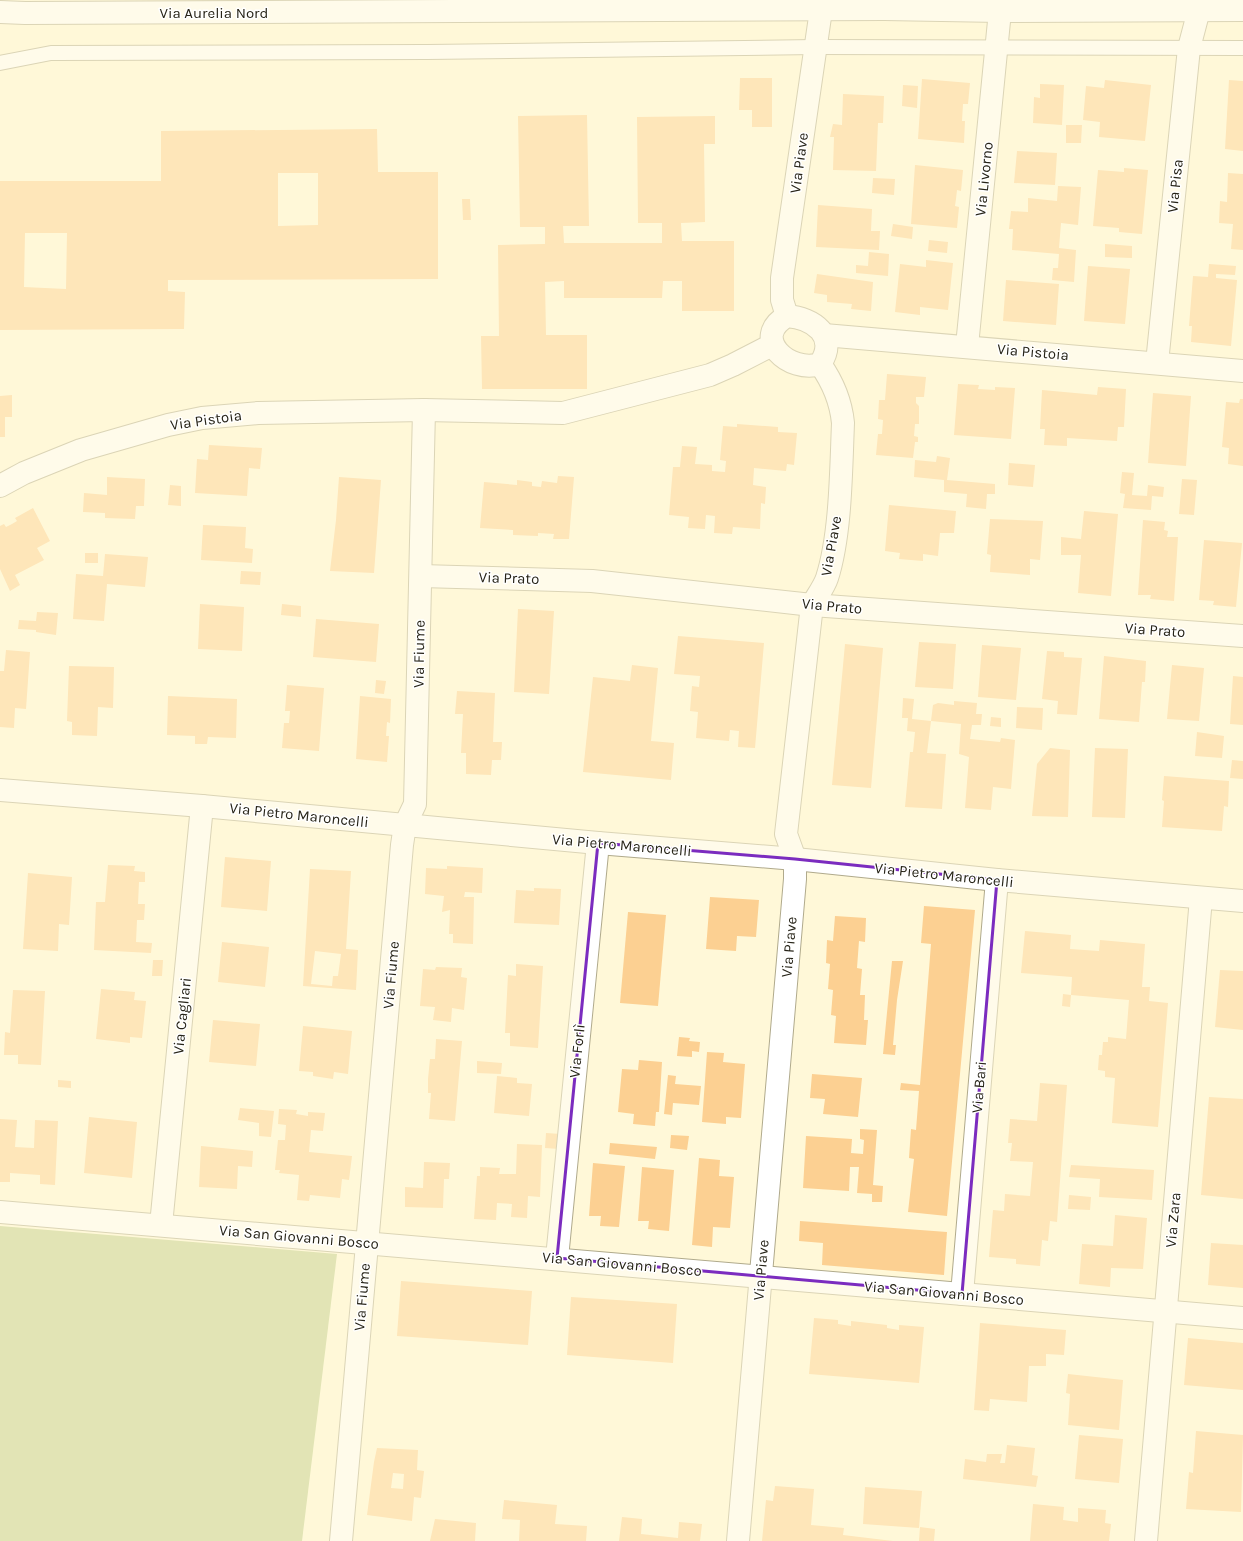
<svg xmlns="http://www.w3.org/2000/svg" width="1243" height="1541" font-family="Karla,sans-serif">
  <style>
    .green { fill: #becd89 }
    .building { fill: #fcd092; fill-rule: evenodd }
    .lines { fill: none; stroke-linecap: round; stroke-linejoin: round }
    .service-casing { stroke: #b0aa8c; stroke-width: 16 }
    .minor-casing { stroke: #b0aa8c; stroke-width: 24 }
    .tertiary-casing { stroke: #b0aa8c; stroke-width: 24 }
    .service { stroke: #fff; stroke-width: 14 }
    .minor { stroke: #fff; stroke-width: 22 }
    .tertiary { stroke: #fff; stroke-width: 22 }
    .marked { fill: none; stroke: #7b2cbf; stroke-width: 3; stroke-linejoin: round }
    .labels { text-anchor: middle; stroke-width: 3; stroke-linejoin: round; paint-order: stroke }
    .street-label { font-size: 15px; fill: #272418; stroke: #fff }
  </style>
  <rect width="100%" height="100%" fill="#fff8d8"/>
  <path class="green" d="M0,1226L337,1254L302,1541H0Z"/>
  <g class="building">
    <path d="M740,78H772V127H752V110H739Z"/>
    <path d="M922,79L970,83L968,104H963L962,121H965L964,143L918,139Z"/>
    <path d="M1105,80L1151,85L1145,141L1099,137L1100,122L1083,120L1086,86L1104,88Z"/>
    <path d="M1229,80L1243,81V151L1225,149Z"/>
    <path d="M1040,84L1064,85L1062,125L1033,123L1034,97L1040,98Z"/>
    <path d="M903,85L918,86L917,108L902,106Z"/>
    <path d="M843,94L884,96L883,123H878L876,171L833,170L834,137H830L833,124L842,125Z"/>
    <path d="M587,115L589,226H563L564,243H662V223H638L637,117L715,116V144H704L705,222L681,223L682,241H734V311H682V281H663L662,298H564V281L545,282L546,335H587V389H482L481,336H499L498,245L545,244V227H520L518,116Z"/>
    <path d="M1066,125H1082L1081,143H1066Z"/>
    <path d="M377,129L378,172H438V279L168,280V291L185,292L184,329L0,330V181H161V131ZM278,173H318V225L278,226ZM25,233H67L66,289L24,287Z"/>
    <path d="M1017,151L1057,153L1055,185L1014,183Z"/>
    <path d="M915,165L963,170L961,191L957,190L956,199L955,206L959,207L957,228L911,224Z"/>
    <path d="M1124,168L1148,170L1142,234L1119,232V228L1093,226L1098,170L1124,172Z"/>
    <path d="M1228,173L1243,174V250L1231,249L1233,224L1219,223L1220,201L1227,202Z"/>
    <path d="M873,178L895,179L894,195L872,193Z"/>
    <path d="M1058,186L1081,187L1078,225L1061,223L1059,248L1076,250L1074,282L1052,280L1053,268H1058L1059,254L1012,250L1013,229H1009L1011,211L1028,212V198L1057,201Z"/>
    <path d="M462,199H470L471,220H463Z"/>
    <path d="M818,205L872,209L871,231H880L879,250L816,247Z"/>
    <path d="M893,224L913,227L912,239L891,236Z"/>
    <path d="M929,240L948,242L947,253L928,251Z"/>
    <path d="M1105,244L1132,246V258L1105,257Z"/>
    <path d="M869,252L889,254L888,276L856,273V265L868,266Z"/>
    <path d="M926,260L953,263L948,310L920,307V315L895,312L900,264L926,267Z"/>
    <path d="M1209,264L1236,266L1235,275L1216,274V278L1237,280L1231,346L1191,342L1192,326H1189L1193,276L1208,277Z"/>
    <path d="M1088,266L1130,269L1125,324L1084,321Z"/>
    <path d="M817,274L873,282L871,311L851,309L852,304L827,302V295L814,293Z"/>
    <path d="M1006,280L1059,284L1056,325L1003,321Z"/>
    <path d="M887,374L926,377L924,397H916V403L919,406V424H915L914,436L918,437V442H915L913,458L876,455L878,434H882L883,420L878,419L879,400H885Z"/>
    <path d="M958,384L979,385L978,389L995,390V387L1015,388L1011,439L954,435Z"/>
    <path d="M1098,387L1126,389L1124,427H1118L1117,441L1067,438V446L1044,445L1045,429H1040L1042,390L1097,395Z"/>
    <path d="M1153,393L1191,396L1186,466L1148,463Z"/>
    <path d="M12,395V417H5V437H0V396Z"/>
    <path d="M1240,399H1243V466L1228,464L1229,448L1222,447L1226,402L1239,403Z"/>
    <path d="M737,424L778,427V432L797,433L794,465L787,464L786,471L754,468L753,485L766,487L765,504L761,503L760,529L733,527L732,534L714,533L715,516L706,515L705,529L688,528L689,517L669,515L673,467H680L682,446L697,447L695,464L712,465V471L725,472L726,461L720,460L723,426L737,427Z"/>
    <path d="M209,445L262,448L260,469L249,468L247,496L195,493L197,459L208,460Z"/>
    <path d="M937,456L950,458L947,480L995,484V494H987L986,509L966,507L967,494L944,492V480L914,477L915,460L936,462Z"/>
    <path d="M1009,463L1035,465L1033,487L1008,485Z"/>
    <path d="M1122,472L1134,473L1132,495L1147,496L1148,485L1164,487L1163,497L1152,496L1151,510L1123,508L1125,494L1120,493Z"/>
    <path d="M558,476L574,477L569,539H553L554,534L538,533V536L513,535V530L480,528L484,482L517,485V480L532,482V486L541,487L542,481L557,483Z"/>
    <path d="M107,477L145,479L144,506H136L135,519L105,518V513L83,512L84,493L107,495Z"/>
    <path d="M339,477L381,480L374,573L330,571L336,520Z"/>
    <path d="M1182,479L1197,480L1194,515L1179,514Z"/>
    <path d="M170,485L181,486V506L168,505Z"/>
    <path d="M889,505L956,511L954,533H940L938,556L923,554V561L899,559L900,553L885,551Z"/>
    <path d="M33,508L50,541L37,548L44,560L15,575L20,585L10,591L0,569V526L4,524L6,527L12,524L17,521L15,518Z"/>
    <path d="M1084,511L1118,514L1111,596L1078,593L1081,555H1061V537L1081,539Z"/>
    <path d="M990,519L1043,521L1040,560L1030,559V575L990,572L991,555L987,554Z"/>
    <path d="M1143,520L1165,522L1164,530L1168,531L1167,537H1178L1174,601L1150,599L1151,595H1138Z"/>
    <path d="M203,525L246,527L245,548L253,549L252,563L201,560Z"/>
    <path d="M1204,540L1242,543L1236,607L1213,605L1214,601L1199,600Z"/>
    <rect x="85" y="553" width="13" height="10"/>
    <path d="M105,554L148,557L145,587L107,584L104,621L73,619L76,574L103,576Z"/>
    <path d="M241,571L261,572L260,585L240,584Z"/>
    <path d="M200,604L244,607L242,651L198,649Z"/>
    <path d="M282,604L301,606V617L281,615Z"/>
    <path d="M518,609L554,611L549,694L514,692Z"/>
    <path d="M37,612L58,613L56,635L36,632V630L18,629L19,620L36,621Z"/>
    <path d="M316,619L379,624L376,662L313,657Z"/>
    <path d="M678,636L764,643L755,748L738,747L739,731L730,730L729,741L696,738L698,712L690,711L692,686L699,687L700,676L674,674Z"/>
    <path d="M919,642L956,644L953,689L915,687Z"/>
    <path d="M845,644L883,648L871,788L832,785Z"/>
    <path d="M982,645L1021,648L1016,700L978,697Z"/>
    <path d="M6,650L30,652L26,709L15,708L14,728L0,727V671H4Z"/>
    <path d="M1047,651L1064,652V657L1082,658L1077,715L1057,714L1058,701L1042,699Z"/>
    <path d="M1104,656L1146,661L1145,682H1142L1139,722L1099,719Z"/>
    <path d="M632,665L658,668L651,741L674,743L671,780L583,772L593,677L630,681Z"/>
    <path d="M1172,665L1204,668L1199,721L1167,719Z"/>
    <path d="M69,666L114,667L113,708L98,707L97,736L72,735V722L67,721Z"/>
    <path d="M1233,676L1243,677V725L1230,724Z"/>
    <path d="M376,680L386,681L384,694L375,693Z"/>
    <path d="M287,685L324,688L319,751L282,748L284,723H289L290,711H285Z"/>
    <path d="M457,691L495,693L493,742H502L501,760H492L491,775L466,774V753H461L463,714H455Z"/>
    <path d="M168,696L237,699L236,738L208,737L207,744H195V736L167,735Z"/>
    <path d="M360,696L391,699L390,723L387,722L386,736H389L387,762L356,759Z"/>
    <path d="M903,698L914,699L912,719L931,721L927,753L946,754L942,809L905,807L910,752H913L915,732L907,731L908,718H902Z"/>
    <path d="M954,701L977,703L976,714H982L981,725H972L970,739L1000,742L1001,738L1015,740L1011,789L993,787L991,810L965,808L969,757L959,754L961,724L931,721L933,705L938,703L954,705Z"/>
    <path d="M1017,707L1043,708L1042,730L1016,728Z"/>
    <path d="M991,717L1001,718V727L990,726Z"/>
    <path d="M1197,732L1224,736L1222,758L1195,756Z"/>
    <path d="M1050,748L1070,750L1068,817L1032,816L1037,764Z"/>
    <path d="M1095,748L1128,749L1125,818L1092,817Z"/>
    <path d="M1232,760L1243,761V779L1230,778Z"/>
    <path d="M1164,776L1229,781L1228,807L1224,806L1222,831L1162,827L1164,801L1162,800Z"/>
    <path d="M225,857L271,861L267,911L221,907Z"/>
    <path d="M108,865L135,866L134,871L145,872V882H139L138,904H145L144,920H137L136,942L152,943L151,953L94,950L96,902H105Z"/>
    <path d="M447,866L483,868L482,893L465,892L464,897H474L473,944L453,943V934H449L450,910L442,912L444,896L425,894L426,868L447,869Z"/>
    <path d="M310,869L351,871L346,949L358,950L356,990L303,986ZM315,951L341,954L338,976H333L332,986L311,984Z"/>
    <path d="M28,873L72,877L69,925L59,924L58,951L23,949Z"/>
    <path d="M534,888L561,889L559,925L514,923L516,890L534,891Z"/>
    <path d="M710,897L759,900L756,937L737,936L736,951L706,949Z"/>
    <path d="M924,906L975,910L947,1216L908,1212L914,1159L909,1158L911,1129L916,1130L919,1091L900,1090L901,1083L920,1085L931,944L921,943Z"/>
    <path d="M628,912L666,915L658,1006L620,1003Z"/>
    <path d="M835,916L866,918L865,942L859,941L857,968L862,969L860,995H865L864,1020H868L866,1045L834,1043L836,1016L831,1015L833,990L828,989L830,964L826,963L827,940L833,941Z"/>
    <path d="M1025,931L1071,935L1070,949L1099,951L1100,940L1145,944L1142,987H1150L1149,1001L1168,1003L1158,1127L1112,1123L1115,1078L1105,1077V1071L1098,1070L1099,1055H1102L1103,1042H1108V1037L1126,1039L1129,1000L1071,995L1070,1007L1062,1006L1063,994L1071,995L1072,977L1021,973Z"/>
    <path d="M222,942L269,947L265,987L218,982Z"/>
    <path d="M153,960H163L162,976H152Z"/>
    <path d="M892,961H903L897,1000L893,1045H896L895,1055L883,1054Z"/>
    <path d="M516,964L543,966L538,1048L510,1046V1033H505L508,975L516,976Z"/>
    <path d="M436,967L462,968L461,977L467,978L464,1010L452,1008L451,1022L433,1020L435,1007L420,1006L423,969L435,970Z"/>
    <path d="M1220,970L1243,971V1030L1215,1027Z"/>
    <path d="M101,989L135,992L134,1000L146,1001L142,1038L130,1037V1043L96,1039Z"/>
    <path d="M13,990L45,991L41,1065L18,1064V1055H4L5,1032L10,1033Z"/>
    <path d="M213,1020L260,1024L256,1066L209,1062Z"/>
    <path d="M303,1026L352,1031L348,1074L334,1072L333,1079L313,1076V1072L299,1071Z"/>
    <path d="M679,1037L690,1038L689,1041L700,1042L699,1052L692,1051V1057L677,1056Z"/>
    <path d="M436,1039L462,1041L455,1121L429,1119L431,1093H428V1079L430,1059H435Z"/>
    <path d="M707,1052L724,1053L723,1062L745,1064L741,1118L726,1117V1124L702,1122Z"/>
    <path d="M639,1060L662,1062L659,1112H656L655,1126L633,1124L634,1114L618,1112L622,1069L638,1070Z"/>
    <path d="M477,1061L502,1063L501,1074L477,1073Z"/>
    <path d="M812,1074L862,1078L858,1117L823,1114L825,1099L810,1098Z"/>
    <path d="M668,1075L676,1076L675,1084L701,1086L699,1105L673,1103L672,1115L664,1114Z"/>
    <path d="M497,1076L517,1078V1083L532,1084L529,1116L494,1113Z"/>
    <path d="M58,1080L71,1081V1088L58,1087Z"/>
    <path d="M1040,1083L1067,1085L1057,1222L1050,1221L1048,1241L1042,1240L1040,1266L1016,1264V1259L989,1257L993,1210L1004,1211L1005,1194L1030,1196L1033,1162L1010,1161L1012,1143H1008L1010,1119L1037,1121Z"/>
    <path d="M1209,1097L1243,1099V1199L1201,1195Z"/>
    <path d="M240,1108L274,1111L271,1137L259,1136V1123L238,1120Z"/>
    <path d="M279,1109L297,1110L296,1114L308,1116V1112L325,1113L323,1131L311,1130L309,1152L352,1156L349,1180L342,1179L340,1198L310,1195L309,1201L297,1200L299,1175L279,1173L280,1170H275L278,1140H285L286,1125L278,1124Z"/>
    <path d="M89,1117L137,1122L132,1178L84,1173Z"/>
    <path d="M0,1119L17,1120L15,1147L34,1148L35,1120L58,1121L55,1185L40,1184V1175L10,1173V1182H0Z"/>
    <path d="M860,1129L877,1130L873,1185L883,1186L882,1202H872V1194L857,1193L859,1167H850L849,1191L803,1188L806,1136L852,1139L851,1153L863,1154L864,1140L860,1139Z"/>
    <path d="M546,1133L561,1134L559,1149L545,1148Z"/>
    <path d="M671,1135L689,1136L687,1150L670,1148Z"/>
    <path d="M610,1143L657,1147L655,1159L609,1154Z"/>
    <path d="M517,1144L542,1145L540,1197L528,1196L527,1218L511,1217L512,1204L497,1203L496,1220L474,1219L477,1176H480V1167L500,1168L499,1174H516Z"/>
    <path d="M201,1146L253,1151L252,1167L238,1166L237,1189L199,1187Z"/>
    <path d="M699,1158L720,1160L719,1176L734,1177L730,1228L713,1227L712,1247L692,1245Z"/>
    <path d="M424,1162L450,1163L449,1179H444L443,1208L405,1207V1187L423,1188Z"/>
    <path d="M593,1163L625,1166L619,1227L600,1226L601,1216H589Z"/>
    <path d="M1071,1165L1154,1170L1152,1200L1099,1197L1100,1179L1069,1177Z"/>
    <path d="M642,1167L674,1170L669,1231L648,1229L649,1221H638Z"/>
    <path d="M1069,1195L1091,1197L1090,1210L1068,1209Z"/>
    <path d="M1115,1215L1147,1218L1143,1269L1111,1268L1110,1287L1079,1284L1082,1244L1113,1246Z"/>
    <path d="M800,1221L947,1232L944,1275L822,1265L823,1243L799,1241Z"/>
    <path d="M1211,1243L1243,1245V1288L1208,1285Z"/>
    <path d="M401,1281L532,1291L528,1345L397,1336Z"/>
    <path d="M571,1297L677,1304L673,1363L567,1355Z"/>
    <path d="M814,1318L838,1320V1324L851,1326V1321L887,1325V1328L899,1330V1325L924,1327L919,1383L809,1374Z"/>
    <path d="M980,1323L1066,1330L1064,1355L1046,1354V1366H1029L1027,1402L990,1399L989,1411L974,1410Z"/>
    <path d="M1188,1338L1243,1343V1390L1184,1385Z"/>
    <path d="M1068,1374L1123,1380L1119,1430L1068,1425L1070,1394L1066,1393Z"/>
    <path d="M1196,1431L1243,1435L1241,1512L1186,1509L1189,1472L1193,1473Z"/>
    <path d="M1079,1435L1123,1439L1119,1483L1075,1479Z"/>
    <path d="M1007,1445L1035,1448L1032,1475L1038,1476L1036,1487L963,1479L965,1459L986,1462L987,1454H1002L1000,1463H1005Z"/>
    <path d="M377,1448L418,1450L417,1470L424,1471L421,1498L414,1497L412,1521L367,1515L374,1462ZM393,1473L404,1474L403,1489L391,1488Z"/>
    <path d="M775,1486L814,1489L811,1525L844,1528L843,1535L893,1541H762L766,1500L773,1501Z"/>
    <path d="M865,1487L922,1491L919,1528L863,1524Z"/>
    <path d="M504,1500L557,1505L555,1524L587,1526L586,1541H519L520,1520L502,1519Z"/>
    <path d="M1033,1504L1064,1507L1063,1520L1078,1522V1508L1106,1510L1105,1523L1111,1524L1109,1541H1030Z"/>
    <path d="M622,1517L642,1519L641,1534L678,1538L679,1522L702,1524L700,1541H619Z"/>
    <path d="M435,1519L476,1523L475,1541H430Z"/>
    <path d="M920,1527L935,1529L934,1541H919Z"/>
  </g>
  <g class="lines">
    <g class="service-casing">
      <path id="service" d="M0,63L51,53L427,52L816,47L1243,48"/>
    </g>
    <g class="minor-casing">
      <g id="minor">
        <path d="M787,316L782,300V278L821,10"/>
        <path d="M787,316C813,318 839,336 820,364C790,374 749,338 787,316Z"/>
        <path d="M824,335L1243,371"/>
        <path d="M967,346L1000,11"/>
        <path d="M1157,363L1189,48L1199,10"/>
        <path d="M0,486L24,473L81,450L168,425L202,418L258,413L424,410L563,413L710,375L733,365L772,345"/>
        <path d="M421,576L592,581L812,605L1243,636"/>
        <path d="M0,790L202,806L598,843L795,859L997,880L1243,901"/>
        <path d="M0,1212L1243,1318"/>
        <path d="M161,1225L202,806"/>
        <path d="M557,1258L598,843"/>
        <path d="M962,1294L997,880"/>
        <path d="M341,1541L402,845L405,825L415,804L424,410"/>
        <path d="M738,1541L795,879V859L786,834L812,605C817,596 824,587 827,578C841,534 841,470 843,423C841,402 832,381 820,364"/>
        <path d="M1146,1541L1201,898"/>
      </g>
    </g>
    <g class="tertiary-casing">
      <path id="tertiary" d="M0,12L25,13L884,9L1000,11L1243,10"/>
    </g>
    <use href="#service" class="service"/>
    <use href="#minor" class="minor"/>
    <use href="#tertiary" class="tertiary"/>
  </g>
  <path d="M0 0H1243V1541H0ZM598,843L795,859L997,880L962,1294L557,1258Z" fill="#fff8d8" fill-opacity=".55" fill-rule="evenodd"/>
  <path class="marked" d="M598,843L795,859L997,880L962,1294L557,1258Z"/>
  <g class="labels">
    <g class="street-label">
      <text x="214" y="18">Via Aurelia Nord</text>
      <text transform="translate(799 163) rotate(-82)" y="5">Via Piave</text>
      <text transform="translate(984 179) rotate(-84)" y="5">Via Livorno</text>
      <text transform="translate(1175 186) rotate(-84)" y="5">Via Pisa</text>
      <text transform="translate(1033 352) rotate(5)" y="5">Via Pistoia</text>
      <text transform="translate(206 420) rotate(-8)" y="5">Via Pistoia</text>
      <text transform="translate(831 546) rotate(-80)" y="5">Via Piave</text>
      <text transform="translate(509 578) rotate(2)" y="5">Via Prato</text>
      <text transform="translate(832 606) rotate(5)" y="5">Via Prato</text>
      <text transform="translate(1155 630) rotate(4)" y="5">Via Prato</text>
      <text transform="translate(419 654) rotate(-89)" y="5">Via Fiume</text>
      <text transform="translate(299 815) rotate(6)" y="5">Via Pietro Maroncelli</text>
      <text transform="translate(622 845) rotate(5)" y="5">Via Pietro Maroncelli</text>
      <text transform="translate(944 875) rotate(6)" y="5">Via Pietro Maroncelli</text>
      <text transform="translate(789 947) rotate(-85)" y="5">Via Piave</text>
      <text transform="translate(391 975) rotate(-85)" y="5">Via Fiume</text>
      <text transform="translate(182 1016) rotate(-84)" y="5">Via Cagliari</text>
      <text transform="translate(577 1051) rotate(-84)" y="5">Via Forlì</text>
      <text transform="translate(979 1087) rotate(-85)" y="5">Via Bari</text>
      <text transform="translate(1173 1220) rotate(-85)" y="5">Via Zara</text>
      <text transform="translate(299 1237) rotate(5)" y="5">Via San Giovanni Bosco</text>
      <text transform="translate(622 1264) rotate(5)" y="5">Via San Giovanni Bosco</text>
      <text transform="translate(761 1270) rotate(-85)" y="5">Via Piave</text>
      <text transform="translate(944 1293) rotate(5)" y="5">Via San Giovanni Bosco</text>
      <text transform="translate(362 1297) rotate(-85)" y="5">Via Fiume</text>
    </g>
  </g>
</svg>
